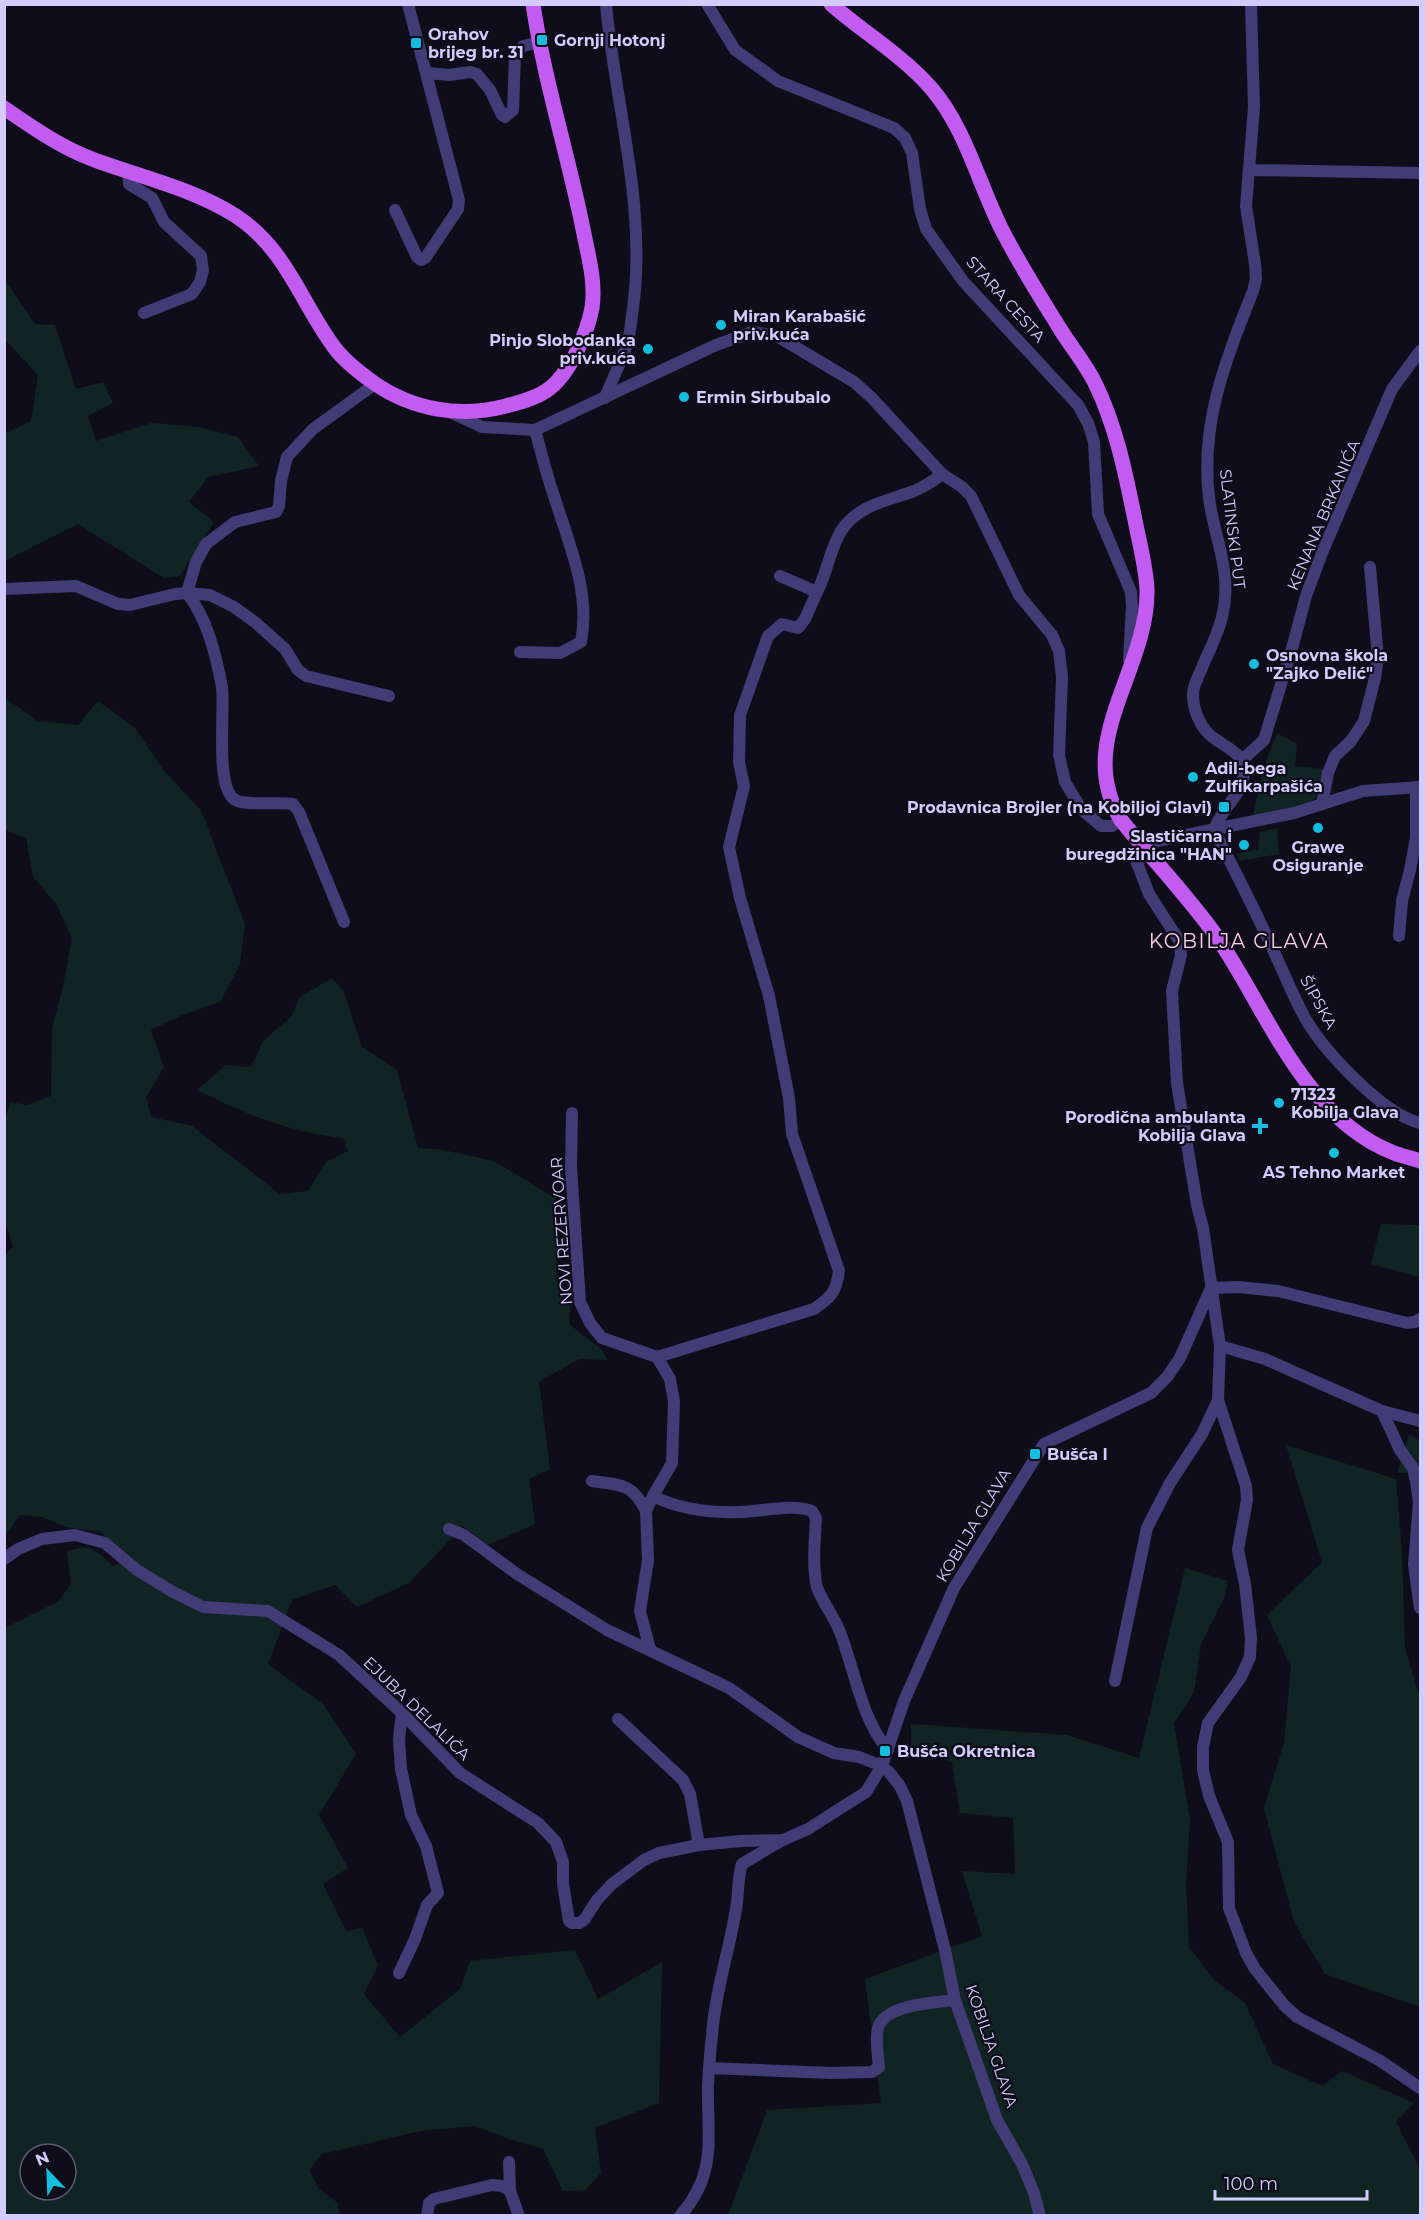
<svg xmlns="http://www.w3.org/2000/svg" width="1425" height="2220" font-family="Montserrat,sans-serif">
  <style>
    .green { fill: #102424; fill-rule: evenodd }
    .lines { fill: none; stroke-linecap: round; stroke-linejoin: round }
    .minor { stroke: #413c76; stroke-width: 12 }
    .primary { stroke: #c25cf1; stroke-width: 15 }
    .poi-dot { fill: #13bede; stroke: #100d1b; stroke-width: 2 }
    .labels { text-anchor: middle; stroke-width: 4.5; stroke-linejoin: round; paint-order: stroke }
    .poi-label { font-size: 16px; font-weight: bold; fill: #d3cbfb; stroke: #100d1b; text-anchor: start }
    .street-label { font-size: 16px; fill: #d3cbfb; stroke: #100d1b }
    .quarter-label { font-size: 20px; letter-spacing: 1.5px; fill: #fbcde7; stroke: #100d1b }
  </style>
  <rect width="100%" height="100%" fill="#100d1b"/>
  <g class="green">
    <path d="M5,280L35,324L55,325L76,389L103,382L113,403L88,416L96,441L151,423L199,427L238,437L259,466L208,477L189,502L214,522L180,576L164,578L78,524L5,561L4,434L31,421L38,375L5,340Z"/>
    <path d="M8,700L38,721L78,725L98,701L135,728L164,771L201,810L245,924L240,965L220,1002L180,1016L151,1030L164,1067L146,1097L151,1117L192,1126L280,1194L308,1191L326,1162L348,1151L343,1138C292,1133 242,1113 197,1090L226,1065L251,1067L264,1040L292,1016L300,997L332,978L344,992L362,1047L397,1070L418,1148L443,1150L494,1161L558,1200V1242L556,1280L571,1299L569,1324L601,1349L608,1360L579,1359L539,1382L550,1469L529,1479L535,1524L488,1545L463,1526L409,1583L357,1607L335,1585L292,1600L268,1664L324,1705L356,1754L319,1815L348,1868L323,1884L346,1931L362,1928L378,1965L364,1994L400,2037L460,1989L470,1961L575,1950L598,1999L662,1962L659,2103L595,2128L601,2173L585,2190L563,2191L543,2149L512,2140L475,2126L420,2131L322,2154L309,2170L318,2188L338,2203L339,2215H5V1628L59,1601L71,1583L67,1552C91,1542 97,1551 113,1566L132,1557L100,1532L66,1527L42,1517L20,1515L5,1536L4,1258L13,1246L5,1222V1120L10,1102L27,1105L51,1096L52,1028L62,991L72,938L57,905L33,877L26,838L5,830V701ZM30,2154H66V2190H30Z"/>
    <path d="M1277,733L1297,744L1295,766L1323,769C1325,779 1321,793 1313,800L1255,819L1253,814L1264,767Z"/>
    <path d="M1277,828L1279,854L1240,861L1236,854L1258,849L1260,832Z"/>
    <path d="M1381,1224L1420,1225V1277L1371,1264Z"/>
    <path d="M1409,1434L1420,1441V1473H1397Z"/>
    <path d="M1286,1445L1396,1479L1402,1552L1405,1648L1420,1698V2007L1325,1974L1294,1922L1264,1808L1284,1743L1291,1667L1267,1615L1322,1562Z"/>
    <path d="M1185,1568L1228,1581L1225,1596L1201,1644L1194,1692L1174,1723L1190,1820L1186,1884L1189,1947L1214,1980L1245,2003L1273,2064L1322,2086L1342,2071L1414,2103L1396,2122L1420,2169V2215L728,2216L767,2110L881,2103L865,1979L982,1936L962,1871L1015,1874L1013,1818L960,1813L952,1763L911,1746V1724L1067,1735L1139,1758Z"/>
  </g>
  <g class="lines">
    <g class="minor">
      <path d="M707,4L735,50L778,81L894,128L905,138L912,153L920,209L926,229L963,281L1078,405L1088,423L1094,442L1098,514L1131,592L1132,606L1129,660"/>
      <path d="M1251,4L1254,107L1246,206L1255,264L1256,279L1253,291C1226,360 1200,422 1209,498C1213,531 1228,563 1225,597C1224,623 1211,646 1201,670C1198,678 1192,687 1193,696C1193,708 1199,724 1208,733C1220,746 1248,752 1244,775C1241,796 1221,809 1214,830C1233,867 1252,904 1269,941C1281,966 1291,992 1304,1016C1323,1051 1383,1114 1420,1123"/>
      <path d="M427,73L449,75L470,72L477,74L490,90L502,115L505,117L513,110L515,56L523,46L539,42"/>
      <path d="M1249,170L1420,173"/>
      <path d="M128,171L129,184L152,198L164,222L201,256L203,270L200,282L192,294L144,313"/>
      <path d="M395,210L417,257L421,260L426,257L458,209L459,200L408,4"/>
      <path d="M605,398C612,380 621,362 627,344C631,332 631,319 633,308C647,205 615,106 606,4"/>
      <path d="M450,412L482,427L535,430L716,345L753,332L777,336L854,382L871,397L942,474L962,487L971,496L1019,595L1052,635L1059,651L1062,677L1059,755L1065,782L1082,810L1101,826H1112L1121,820"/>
      <path d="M4,589L76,586L118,604L130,605L175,594L187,593L210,595L234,607L256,623L285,649L298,670L306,676L389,696"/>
      <path d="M817,592C827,573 830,549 841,531C858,505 887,501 914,491C924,487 933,481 942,474"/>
      <path d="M520,652L560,653L581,642C591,591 568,542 553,493C546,473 541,451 535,430"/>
      <path d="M1241,761L1264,740L1293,645L1306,596L1322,553L1392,389L1420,351"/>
      <path d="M1322,804L1328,773L1335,756L1351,741L1364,721L1375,678L1378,658L1370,567"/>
      <path d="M344,922L299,812L293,804C279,801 244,807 234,799C215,785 225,710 222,687C216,655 207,618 187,593L196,562L206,544L235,522L276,512L279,506L281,481L287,457L313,429L375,384"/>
      <path d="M1399,936L1402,901L1410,870L1416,838V787"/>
      <path d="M572,1113L571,1167L580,1302L590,1323L602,1338L657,1357L670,1379L674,1401L672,1463L653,1496L646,1511L648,1560L640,1611L650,1649"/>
      <path d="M1220,1346L1265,1359L1382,1411L1420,1421"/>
      <path d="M657,1357L814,1309C831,1297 836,1293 839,1271L792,1134L789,1098L769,996L740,898L729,847L744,786L739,762L740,715L744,704L768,636L782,624L798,628L805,619L817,592L780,576"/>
      <path d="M1218,1400L1246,1486L1247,1500L1238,1550L1245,1584L1251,1638L1250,1657L1241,1677L1208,1723L1203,1747V1770L1209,1796L1228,1842L1229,1908L1246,1953L1255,1969L1284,2005L1297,2017L1379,2060L1420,2088"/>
      <path d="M1382,1411L1400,1450L1413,1468L1416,1482L1419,1502L1414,1565L1420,1608"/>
      <path d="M592,1481C621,1485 632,1483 646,1511"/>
      <path d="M653,1496C679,1509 710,1513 739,1512C760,1512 793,1503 812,1511L816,1518C815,1540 812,1565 817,1587C822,1602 834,1616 840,1632C855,1671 861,1718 888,1750"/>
      <path d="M449,1529L464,1535L517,1574L607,1630L729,1688L798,1737L834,1753L859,1757L882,1766L889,1772L900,1786L907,1801L945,1950L955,2000L997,2120L1022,2164L1034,2193L1040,2216"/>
      <path d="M4,1559L18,1549L42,1539L75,1535L105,1543L137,1570L173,1592L203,1607L268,1611L339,1655L402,1713L460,1773L538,1823L556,1842L563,1862V1884L569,1921L572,1923H579L584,1920L597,1900L612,1884L644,1860L659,1853L699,1845L741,1841L783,1840L808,1829L866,1792L882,1766L904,1701L954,1588L1044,1444L1151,1393L1167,1377L1180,1358L1211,1288L1238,1287L1278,1291L1407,1323L1415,1322L1420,1319"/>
      <path d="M1115,1681L1147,1528L1170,1483L1202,1434L1218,1400L1220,1346L1203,1228L1197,1205L1177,1083L1172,991L1181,955L1180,942L1149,894L1137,863L1144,848L1152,842L1294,813L1363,791L1420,787"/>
      <path d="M618,1719L683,1780L690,1794L699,1845"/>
      <path d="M399,1973L415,1939L427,1905L438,1893L426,1846L411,1815L401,1769L399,1739L402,1713"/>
      <path d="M709,2068L831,2073L872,2072L879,2067C878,2055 875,2039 878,2028C885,2004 934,2003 955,2000"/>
      <path d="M509,2162L510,2191L519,2216"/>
      <path d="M427,2216L429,2203L434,2199L492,2185L502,2186L510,2191"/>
      <path d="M680,2216C718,2173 707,2137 708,2085C709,2069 710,2052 712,2035C715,1992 729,1952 736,1909C739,1894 737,1879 742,1864L779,1842"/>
    </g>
    <g class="primary">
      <path d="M831,4C863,32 903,56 931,88C965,127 978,182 1001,228C1019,264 1041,298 1062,332C1073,349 1086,365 1095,383C1117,428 1126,476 1136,525C1140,545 1146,568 1147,589C1149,670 1073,741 1121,820C1152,859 1188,896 1217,937C1267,1010 1304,1118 1394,1153C1402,1156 1412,1158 1420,1161"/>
      <path d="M4,108C32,127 60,147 92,159C140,177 192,188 236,216C287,250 300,301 334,347C344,361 360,373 374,383C413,410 460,418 506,406C520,402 534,399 546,391C569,376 587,334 592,308C596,282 588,255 583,229C568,154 544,80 533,4"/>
    </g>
  </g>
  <g class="poi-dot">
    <rect x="536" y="34" width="12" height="12" rx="3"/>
    <rect x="410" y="37" width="12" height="12" rx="3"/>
    <circle cx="721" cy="325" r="6"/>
    <circle cx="648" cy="349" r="6"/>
    <circle cx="684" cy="397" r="6"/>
    <circle cx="1254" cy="664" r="6"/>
    <circle cx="1193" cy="777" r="6"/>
    <rect x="1218" y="801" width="12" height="12" rx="3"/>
    <circle cx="1318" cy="828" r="6"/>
    <circle cx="1244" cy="845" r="6"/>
    <circle cx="1279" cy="1103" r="6"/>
    <path d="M1257 1117h6v6h6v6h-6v6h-6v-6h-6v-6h6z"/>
    <circle cx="1334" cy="1153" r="6"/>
    <rect x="1029" y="1448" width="12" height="12" rx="3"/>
    <rect x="879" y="1745" width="12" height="12" rx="3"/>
  </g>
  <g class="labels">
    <g class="poi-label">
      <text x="428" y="40">Orahov<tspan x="428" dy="18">brijeg br. 31</tspan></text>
      <text x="554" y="46">Gornji Hotonj</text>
      <text x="733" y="322">Miran Karabašić<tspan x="733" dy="18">priv.kuća</tspan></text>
      <text x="636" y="346" text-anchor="end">Pinjo Slobodanka<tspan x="636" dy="18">priv.kuća</tspan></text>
      <text x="696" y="403">Ermin Sirbubalo</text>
      <text x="1266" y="661">Osnovna škola<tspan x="1266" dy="18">"Zajko Delić"</tspan></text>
      <text x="1205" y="774">Adil-bega<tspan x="1205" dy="18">Zulfikarpašića</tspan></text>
      <text x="1212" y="813" text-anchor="end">Prodavnica Brojler (na Kobiljoj Glavi)</text>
      <text x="1232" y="842" text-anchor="end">Slastičarna i<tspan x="1232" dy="18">buregdžinica "HAN"</tspan></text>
      <text x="1318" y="853" text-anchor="middle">Grawe<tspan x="1318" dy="18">Osiguranje</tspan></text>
      <text x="1291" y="1100">71323<tspan x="1291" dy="18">Kobilja Glava</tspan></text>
      <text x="1246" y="1123" text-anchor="end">Porodična ambulanta<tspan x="1246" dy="18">Kobilja Glava</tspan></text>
      <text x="1334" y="1178" text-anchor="middle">AS Tehno Market</text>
      <text x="1047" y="1460">Bušća I</text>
      <text x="897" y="1757">Bušća Okretnica</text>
    </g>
    <g class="street-label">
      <text transform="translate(1006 299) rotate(48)" y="6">STARA CESTA</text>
      <text transform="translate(1323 515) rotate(-67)" y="6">KENANA BRKANIĆA</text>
      <text transform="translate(1233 529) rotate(83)" y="6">SLATINSKI PUT</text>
      <text transform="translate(1319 1002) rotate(61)" y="6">ŠIPSKA</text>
      <text transform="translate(561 1231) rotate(-94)" y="6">NOVI REZERVOAR</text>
      <text transform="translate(973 1525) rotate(-59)" y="6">KOBILJA GLAVA</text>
      <text transform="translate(417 1708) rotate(44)" y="6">EJUBA DELALIĆA</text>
      <text transform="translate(992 2046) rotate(71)" y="6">KOBILJA GLAVA</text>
    </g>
    <g class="quarter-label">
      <text x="1239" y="948">KOBILJA GLAVA</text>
    </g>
  </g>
  <rect width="1425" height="2220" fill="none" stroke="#d3cbfb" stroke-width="12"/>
  <g transform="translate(48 2172) rotate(337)"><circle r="28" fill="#100d1b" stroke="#5e5975" stroke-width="1.5"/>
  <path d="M0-4.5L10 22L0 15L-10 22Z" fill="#13bede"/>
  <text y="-9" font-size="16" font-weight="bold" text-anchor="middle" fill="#d3cbfb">N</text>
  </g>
  <path d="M1215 2190v9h152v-9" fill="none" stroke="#d3cbfb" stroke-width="3"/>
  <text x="1224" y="2190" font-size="18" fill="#d3cbfb" stroke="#100d1b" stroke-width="4.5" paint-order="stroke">100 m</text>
</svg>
